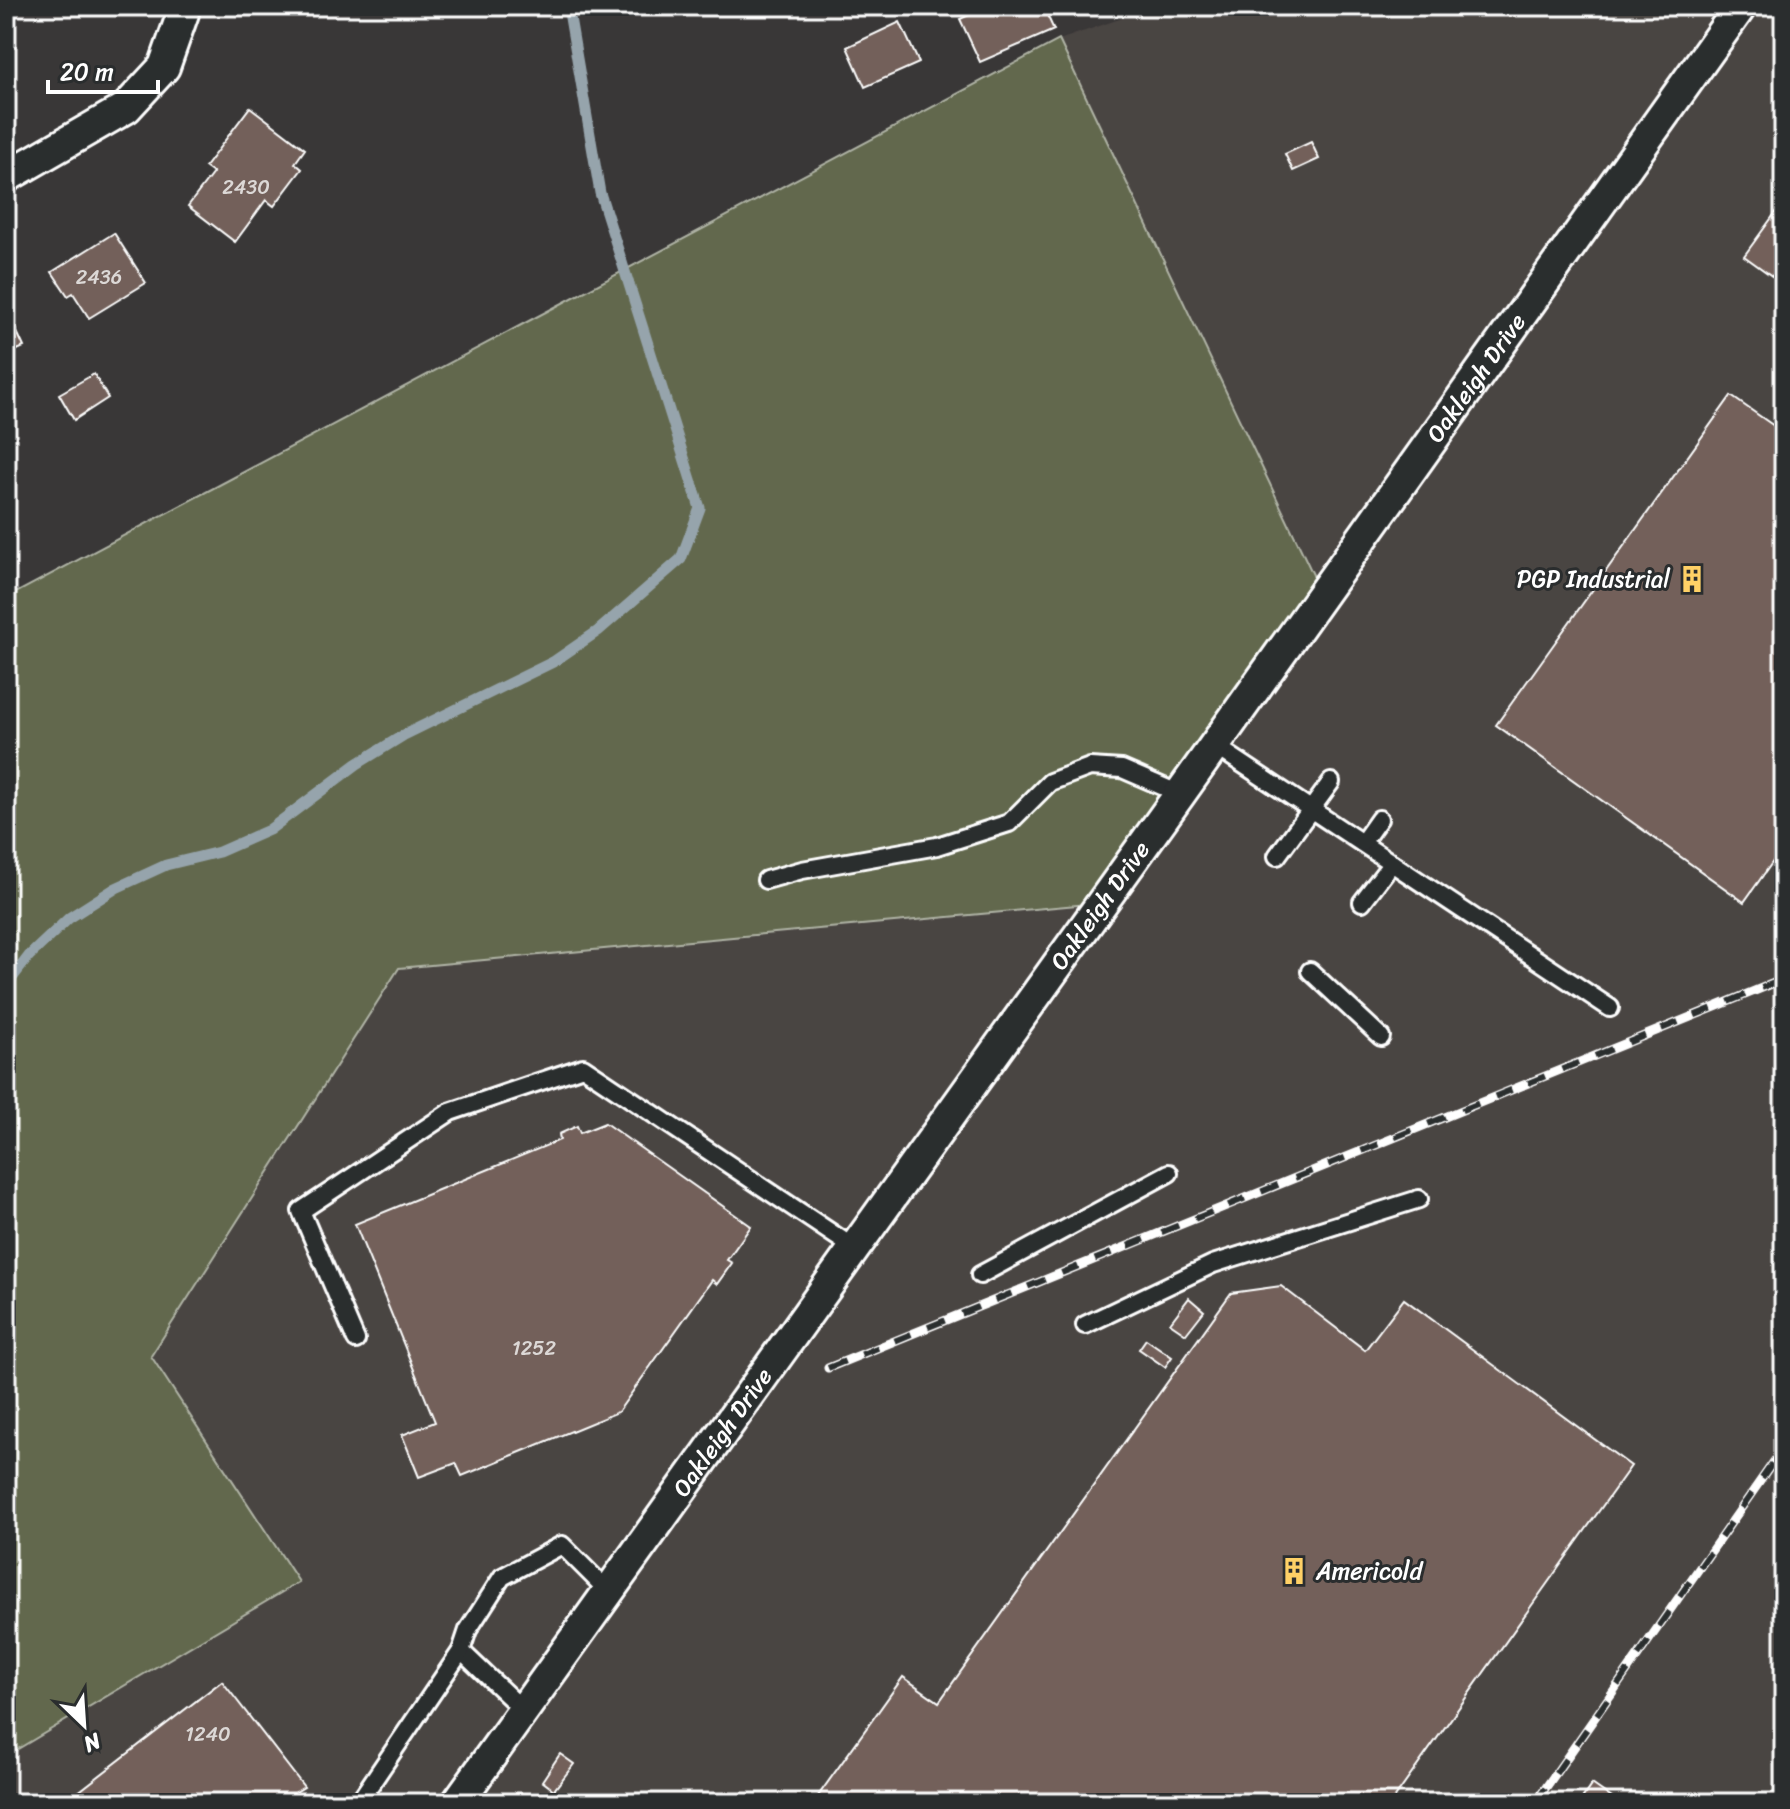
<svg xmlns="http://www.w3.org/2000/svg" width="1790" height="1809" font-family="Sriracha,sans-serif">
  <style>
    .built { fill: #4a4442 }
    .green { fill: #62684e; stroke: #b0b4a6; stroke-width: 2 }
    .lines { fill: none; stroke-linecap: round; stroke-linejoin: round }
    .stream { stroke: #96a4ac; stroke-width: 11 }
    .building { fill: #73615a; stroke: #fff; stroke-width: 2 }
    .lane-casing { stroke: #fff; stroke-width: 22 }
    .street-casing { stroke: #fff; stroke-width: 36 }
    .lane { stroke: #2a2d2e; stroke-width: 16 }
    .street { stroke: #2a2d2e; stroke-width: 30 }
    .rail-casing { stroke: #fff; stroke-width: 9 }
    .rail { stroke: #2a2d2e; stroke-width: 6; stroke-dasharray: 18; stroke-linecap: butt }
    .labels { text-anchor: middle; stroke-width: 6; stroke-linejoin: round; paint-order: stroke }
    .number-label { font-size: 20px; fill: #dcd8d6 }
    .street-label { font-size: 24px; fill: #fff; stroke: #2a2d2e }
    .poi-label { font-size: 24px; fill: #fff; stroke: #2a2d2e; text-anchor: end }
  </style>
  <rect width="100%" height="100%" fill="#393737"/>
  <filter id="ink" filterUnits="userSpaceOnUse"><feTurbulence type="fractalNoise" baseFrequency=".0125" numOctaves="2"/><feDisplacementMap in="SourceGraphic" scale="16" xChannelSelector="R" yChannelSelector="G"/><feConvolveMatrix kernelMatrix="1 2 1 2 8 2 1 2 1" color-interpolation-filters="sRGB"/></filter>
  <g filter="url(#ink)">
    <path class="built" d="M1157,6H1784V1803H6V1756L299,1582L151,1356L399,968L1078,905L1316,581L1059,40Z"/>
    <path class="green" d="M1059,40L1316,581L1120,901L399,968L151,1356L299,1582L6,1756V598Z"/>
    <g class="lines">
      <path class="stream" d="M6,986L29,956L69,918L116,888L166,865L219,852L269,830L357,764L404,735L553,662L598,631L681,559L700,508L600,193L568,6"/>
    </g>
    <g class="building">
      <path d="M989,6H1043L1054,30L980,62L960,19Z"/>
      <path d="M900,22L919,63L865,87L847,47Z"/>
      <path d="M250,107L305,149L295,163L302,169L274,206L266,200L235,242L188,206L213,173L205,167Z"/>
      <path d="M1311,142L1319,159L1293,171L1285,154Z"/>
      <path d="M1784,201V268L1776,279L1744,256Z"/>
      <path d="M114,233L146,283L89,318L73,293L68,296L52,272Z"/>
      <path d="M6,308L24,347L6,355Z"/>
      <path d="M94,374L108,398L74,420L59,394Z"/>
      <path d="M1731,396L1784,433V846L1744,902L1496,725Z"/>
      <path d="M605,1123L751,1226L727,1260L732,1263L717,1284L712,1280L618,1412L462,1476L456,1463L419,1477L402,1435L435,1422L355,1224L560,1140L559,1134L577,1126L580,1133Z"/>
      <path d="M1281,1286L1365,1350L1404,1299L1631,1466L1391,1803H813L903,1677L939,1702L1231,1293Z"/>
      <path d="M1189,1298L1204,1311L1186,1334L1170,1323Z"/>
      <path d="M1146,1339L1172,1357L1165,1367L1139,1349Z"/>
      <path d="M222,1681L304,1787L296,1792L304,1803H64Z"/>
      <path d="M560,1754L574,1764L554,1790L542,1781Z"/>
      <path d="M1592,1784L1619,1803H1579Z"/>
    </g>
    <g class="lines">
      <g class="lane-casing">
        <g id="lane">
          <path d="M1214,745L1610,1008"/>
          <path d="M1362,843L1379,819"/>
          <path d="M1277,856L1331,782"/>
          <path d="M766,880L802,870L937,846L1009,823L1050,782L1090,767L1122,769L1180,794"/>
          <path d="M1362,902L1392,863"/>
          <path d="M1310,971L1381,1037"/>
          <path d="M980,1275L1169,1173"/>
          <path d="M1085,1325L1213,1264L1419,1199"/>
          <path d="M356,1340L301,1211L450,1112L583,1067L854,1248"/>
          <path d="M523,1710L461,1651L468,1630L502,1577L562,1545L608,1591"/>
          <path d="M358,1803L461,1651"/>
        </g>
      </g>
      <g class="street-casing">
        <g id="street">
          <path d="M6,177L126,108L164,67L183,13V6"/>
          <path id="s1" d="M457,1803L1180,794L1741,6"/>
        </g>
      </g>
      <use href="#lane" class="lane"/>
      <use href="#street" class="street"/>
      <g class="rail-casing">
        <g id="rail">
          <path d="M828,1368L1784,979"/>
          <path d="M1535,1803L1784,1447"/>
        </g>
      </g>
      <use href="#rail" class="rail"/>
    </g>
  </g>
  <defs>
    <g id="building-bare" transform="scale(2.16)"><path d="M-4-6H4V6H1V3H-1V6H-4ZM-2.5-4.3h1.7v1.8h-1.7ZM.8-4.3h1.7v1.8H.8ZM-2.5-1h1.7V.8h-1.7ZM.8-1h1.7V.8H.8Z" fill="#ffd166" stroke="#2a2d2e" stroke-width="2.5" paint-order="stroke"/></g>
  </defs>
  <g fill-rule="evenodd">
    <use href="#building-bare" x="1692" y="579"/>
    <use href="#building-bare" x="1294" y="1571"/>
  </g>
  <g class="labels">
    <g class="number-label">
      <text x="246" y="194">2430</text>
      <text x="99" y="284">2436</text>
      <text x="534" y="1355">1252</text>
      <text x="208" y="1741">1240</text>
    </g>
    <g class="street-label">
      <text dy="8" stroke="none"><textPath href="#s1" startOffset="1752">Oakleigh Drive</textPath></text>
      <text dy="8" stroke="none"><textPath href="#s1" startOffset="1104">Oakleigh Drive</textPath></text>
      <text dy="8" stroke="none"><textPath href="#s1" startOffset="456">Oakleigh Drive</textPath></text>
    </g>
    <g class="poi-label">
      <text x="1670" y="587">PGP Industrial</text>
      <text x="1316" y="1579" text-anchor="start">Americold</text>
    </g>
  </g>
  <rect width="1790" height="1809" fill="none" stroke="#2a2d2e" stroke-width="32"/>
  <rect x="16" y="16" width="1758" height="1777" fill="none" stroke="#fff" stroke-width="3" filter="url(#ink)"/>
  <g transform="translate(84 1725) rotate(155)" stroke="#2a2d2e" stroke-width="6" paint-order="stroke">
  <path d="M0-6L14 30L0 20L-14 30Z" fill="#ffffff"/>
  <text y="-12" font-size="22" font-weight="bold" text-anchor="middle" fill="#ffffff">N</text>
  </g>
  <path d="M48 80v12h110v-12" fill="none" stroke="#ffffff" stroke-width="4"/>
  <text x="60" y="80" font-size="24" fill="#ffffff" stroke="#2a2d2e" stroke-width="6" paint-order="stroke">20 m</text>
</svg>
